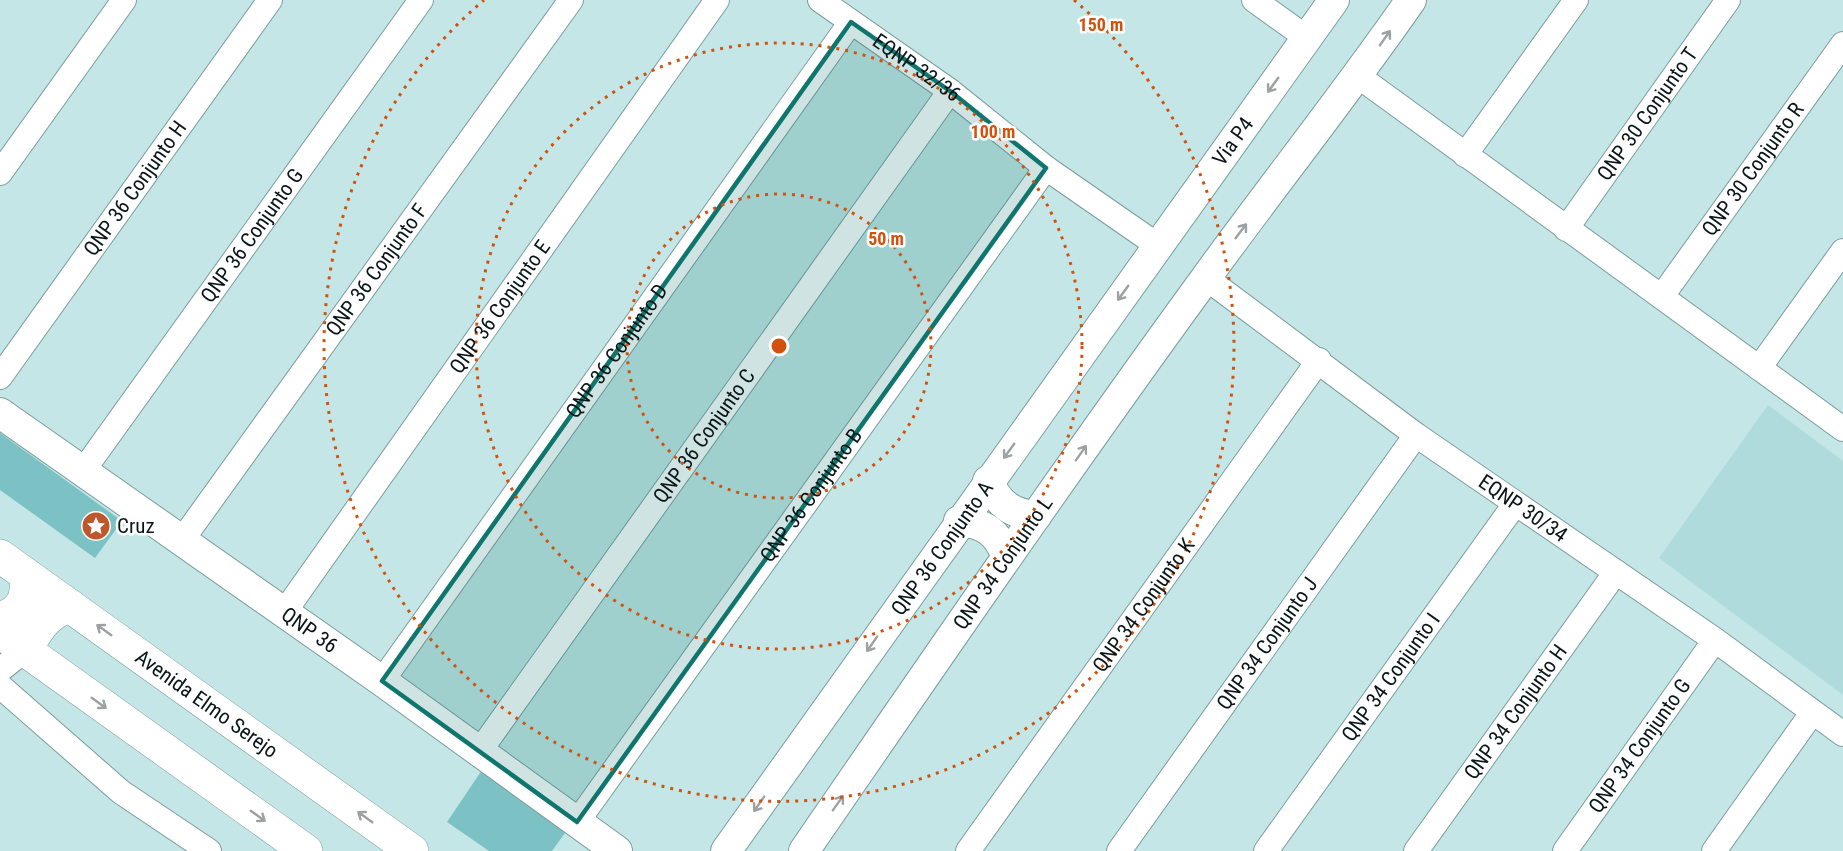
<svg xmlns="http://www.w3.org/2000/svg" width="1843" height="851" font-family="'Roboto Condensed',sans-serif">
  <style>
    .built { fill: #b0dbdd }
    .green { fill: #7cc1c4 }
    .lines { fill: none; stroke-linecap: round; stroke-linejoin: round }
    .minor-casing { stroke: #7c9d9e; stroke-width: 26 }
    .tertiary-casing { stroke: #7c9d9e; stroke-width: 32 }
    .secondary-casing { stroke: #7c9d9e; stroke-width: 34 }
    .minor { stroke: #fff; stroke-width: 24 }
    .tertiary { stroke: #fff; stroke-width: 30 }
    .secondary { stroke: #fff; stroke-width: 33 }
    .oneway { stroke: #9da1a2 }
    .marked { fill: #0f766e; fill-opacity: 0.2; stroke: #0f766e; stroke-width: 4.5; stroke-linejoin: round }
    .ring { fill: none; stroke: #d2520d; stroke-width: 3; stroke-dasharray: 3 6 }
    .labels { text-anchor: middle; stroke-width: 5; stroke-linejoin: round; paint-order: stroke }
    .street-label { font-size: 21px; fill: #091516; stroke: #fff }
    .poi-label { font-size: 21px; fill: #091516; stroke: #fff; text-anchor: start }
    .centre { fill: #d2520d; stroke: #fff; stroke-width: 3 }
    .ring-label { font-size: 18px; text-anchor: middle; font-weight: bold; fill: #d2520d; stroke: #fff; stroke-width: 5; stroke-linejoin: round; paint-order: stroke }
  </style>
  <rect width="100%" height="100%" fill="#c4e6e7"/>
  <path class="built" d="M1768,405L1843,461V695L1659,558Z"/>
  <g class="green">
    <path d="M0,433L122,521L95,558L0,490Z"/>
    <path d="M482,770L567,830L552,851H489L447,822Z"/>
  </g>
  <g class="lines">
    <g class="minor-casing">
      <g id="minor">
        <path id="s1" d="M820,0L950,91L1046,168L1157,245"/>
        <path d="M1254,0L1307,38"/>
        <path d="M1358,76L1843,429"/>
        <path d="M1465,155L1576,0"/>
        <path d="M0,173L124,0"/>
        <path id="s2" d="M1566,229L1728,0"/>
        <path id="s3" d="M1206,278L1416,435L1715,640L1843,734"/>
        <path id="s4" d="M1662,296L1843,44"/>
        <path d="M1759,368L1843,251"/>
        <path id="s5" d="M0,377L270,0"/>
        <path id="s6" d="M83,471L421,0"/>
        <path id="s7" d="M182,540L571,0"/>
        <path id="s8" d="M283,614L717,0"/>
        <path d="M0,670L25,650"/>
        <path id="s9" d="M382,681L851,22"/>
        <path d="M0,686L121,792L209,851"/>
        <path id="s10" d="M479,752L950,91"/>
        <path id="s11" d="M577,822L1046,168"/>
        <path id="s12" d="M968,851L1319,360"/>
        <path id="s13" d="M1119,851L1416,435"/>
        <path id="s14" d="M1266,851L1515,504"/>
        <path id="s15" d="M1416,851L1616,572"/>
        <path id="s16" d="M1565,851L1715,640"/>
        <path d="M1714,851L1812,713"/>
      </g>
    </g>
    <g class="tertiary-casing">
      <g id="tertiary">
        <path id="s17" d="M0,413L382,681L617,851"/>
        <path d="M988,481C998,503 1011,514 1036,516"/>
        <path d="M959,521C985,523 998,533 1007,557"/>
        <path id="s18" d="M726,851L1334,0"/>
        <path id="s19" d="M804,851C936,659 1068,467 1205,279C1273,185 1345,95 1411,0"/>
      </g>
    </g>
    <g class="secondary-casing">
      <g id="secondary">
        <path id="s20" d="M0,556L412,851"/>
        <path d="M0,619C23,611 28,598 26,575"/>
        <path d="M0,632L306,851"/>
        <path d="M25,650C38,629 46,613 70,606"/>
      </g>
    </g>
    <use href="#minor" class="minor"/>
    <use href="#tertiary" class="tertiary"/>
    <use href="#secondary" class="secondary"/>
  </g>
  <defs><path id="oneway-shaft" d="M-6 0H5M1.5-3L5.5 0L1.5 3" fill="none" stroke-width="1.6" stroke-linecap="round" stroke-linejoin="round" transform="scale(1.5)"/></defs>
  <g class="oneway">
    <use href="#oneway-shaft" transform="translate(1385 38) rotate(-55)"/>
    <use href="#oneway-shaft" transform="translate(1273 85) rotate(126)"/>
    <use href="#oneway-shaft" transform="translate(1241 231) rotate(-53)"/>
    <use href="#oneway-shaft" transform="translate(1123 293) rotate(126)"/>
    <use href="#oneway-shaft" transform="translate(1009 451) rotate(126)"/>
    <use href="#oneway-shaft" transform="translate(1081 453) rotate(-55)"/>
    <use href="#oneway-shaft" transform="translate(104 630) rotate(-144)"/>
    <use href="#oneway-shaft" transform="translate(872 644) rotate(125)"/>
    <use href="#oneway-shaft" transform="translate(99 703) rotate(36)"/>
    <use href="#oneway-shaft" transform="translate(838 803) rotate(-55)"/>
    <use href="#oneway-shaft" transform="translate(759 804) rotate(125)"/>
    <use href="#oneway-shaft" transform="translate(258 816) rotate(36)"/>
    <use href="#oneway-shaft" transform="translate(365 817) rotate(-144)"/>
  </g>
  <path class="marked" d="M851,22L950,91L1046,168L577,822L382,681Z"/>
  <g class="ring">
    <circle cx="779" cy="346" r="152"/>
    <circle cx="779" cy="346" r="303"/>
    <path d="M1074 0A455 455 0 1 1 484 0"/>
  </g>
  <defs>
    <g id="sight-disc" transform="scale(1.5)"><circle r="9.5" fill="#be572c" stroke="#fff"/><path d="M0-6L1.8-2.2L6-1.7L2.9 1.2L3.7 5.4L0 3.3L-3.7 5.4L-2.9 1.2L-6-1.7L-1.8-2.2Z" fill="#fff"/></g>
  </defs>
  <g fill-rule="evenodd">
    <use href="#sight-disc" x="96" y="526"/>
  </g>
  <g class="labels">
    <g class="street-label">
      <text dy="7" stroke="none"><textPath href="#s1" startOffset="118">EQNP 32/36</textPath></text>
      <text dy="7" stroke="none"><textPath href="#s2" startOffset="141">QNP 30 Conjunto T</textPath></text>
      <text dy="7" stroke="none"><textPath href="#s18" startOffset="872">Via P4</textPath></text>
      <text dy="7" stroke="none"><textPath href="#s4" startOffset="156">QNP 30 Conjunto R</textPath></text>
      <text dy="7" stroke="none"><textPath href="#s5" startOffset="232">QNP 36 Conjunto H</textPath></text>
      <text dy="7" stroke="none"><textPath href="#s6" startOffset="290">QNP 36 Conjunto G</textPath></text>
      <text dy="7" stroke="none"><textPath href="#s7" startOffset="333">QNP 36 Conjunto F</textPath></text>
      <text dy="7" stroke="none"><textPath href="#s8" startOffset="376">QNP 36 Conjunto E</textPath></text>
      <text dy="7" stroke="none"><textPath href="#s9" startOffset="405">QNP 36 Conjunto D</textPath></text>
      <text dy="7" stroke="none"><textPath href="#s10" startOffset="388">QNP 36 Conjunto C</textPath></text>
      <text dy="7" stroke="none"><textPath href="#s11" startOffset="402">QNP 36 Conjunto B</textPath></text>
      <text dy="7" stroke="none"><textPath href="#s3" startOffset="392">EQNP 30/34</textPath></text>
      <text dy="7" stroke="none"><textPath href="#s18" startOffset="372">QNP 36 Conjunto A</textPath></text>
      <text dy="7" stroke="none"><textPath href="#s19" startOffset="350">QNP 34 Conjunto L</textPath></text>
      <text dy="7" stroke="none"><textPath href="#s12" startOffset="302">QNP 34 Conjunto K</textPath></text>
      <text dy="7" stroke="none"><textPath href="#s17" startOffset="378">QNP 36</textPath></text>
      <text dy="7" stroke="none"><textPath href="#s13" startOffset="255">QNP 34 Conjunto J</textPath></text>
      <text dy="7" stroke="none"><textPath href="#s14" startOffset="214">QNP 34 Conjunto I</textPath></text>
      <text dy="7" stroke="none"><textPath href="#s20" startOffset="254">Avenida Elmo Serejo</textPath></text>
      <text dy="7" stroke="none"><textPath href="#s15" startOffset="171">QNP 34 Conjunto H</textPath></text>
      <text dy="7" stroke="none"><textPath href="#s16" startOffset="129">QNP 34 Conjunto G</textPath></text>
    </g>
    <g class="poi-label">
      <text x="117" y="533">Cruz</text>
    </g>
  </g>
  <circle cx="779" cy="346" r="9" class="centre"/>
  <g class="ring-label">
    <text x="1101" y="31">150 m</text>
    <text x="993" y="138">100 m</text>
    <text x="886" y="245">50 m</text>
  </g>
</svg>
